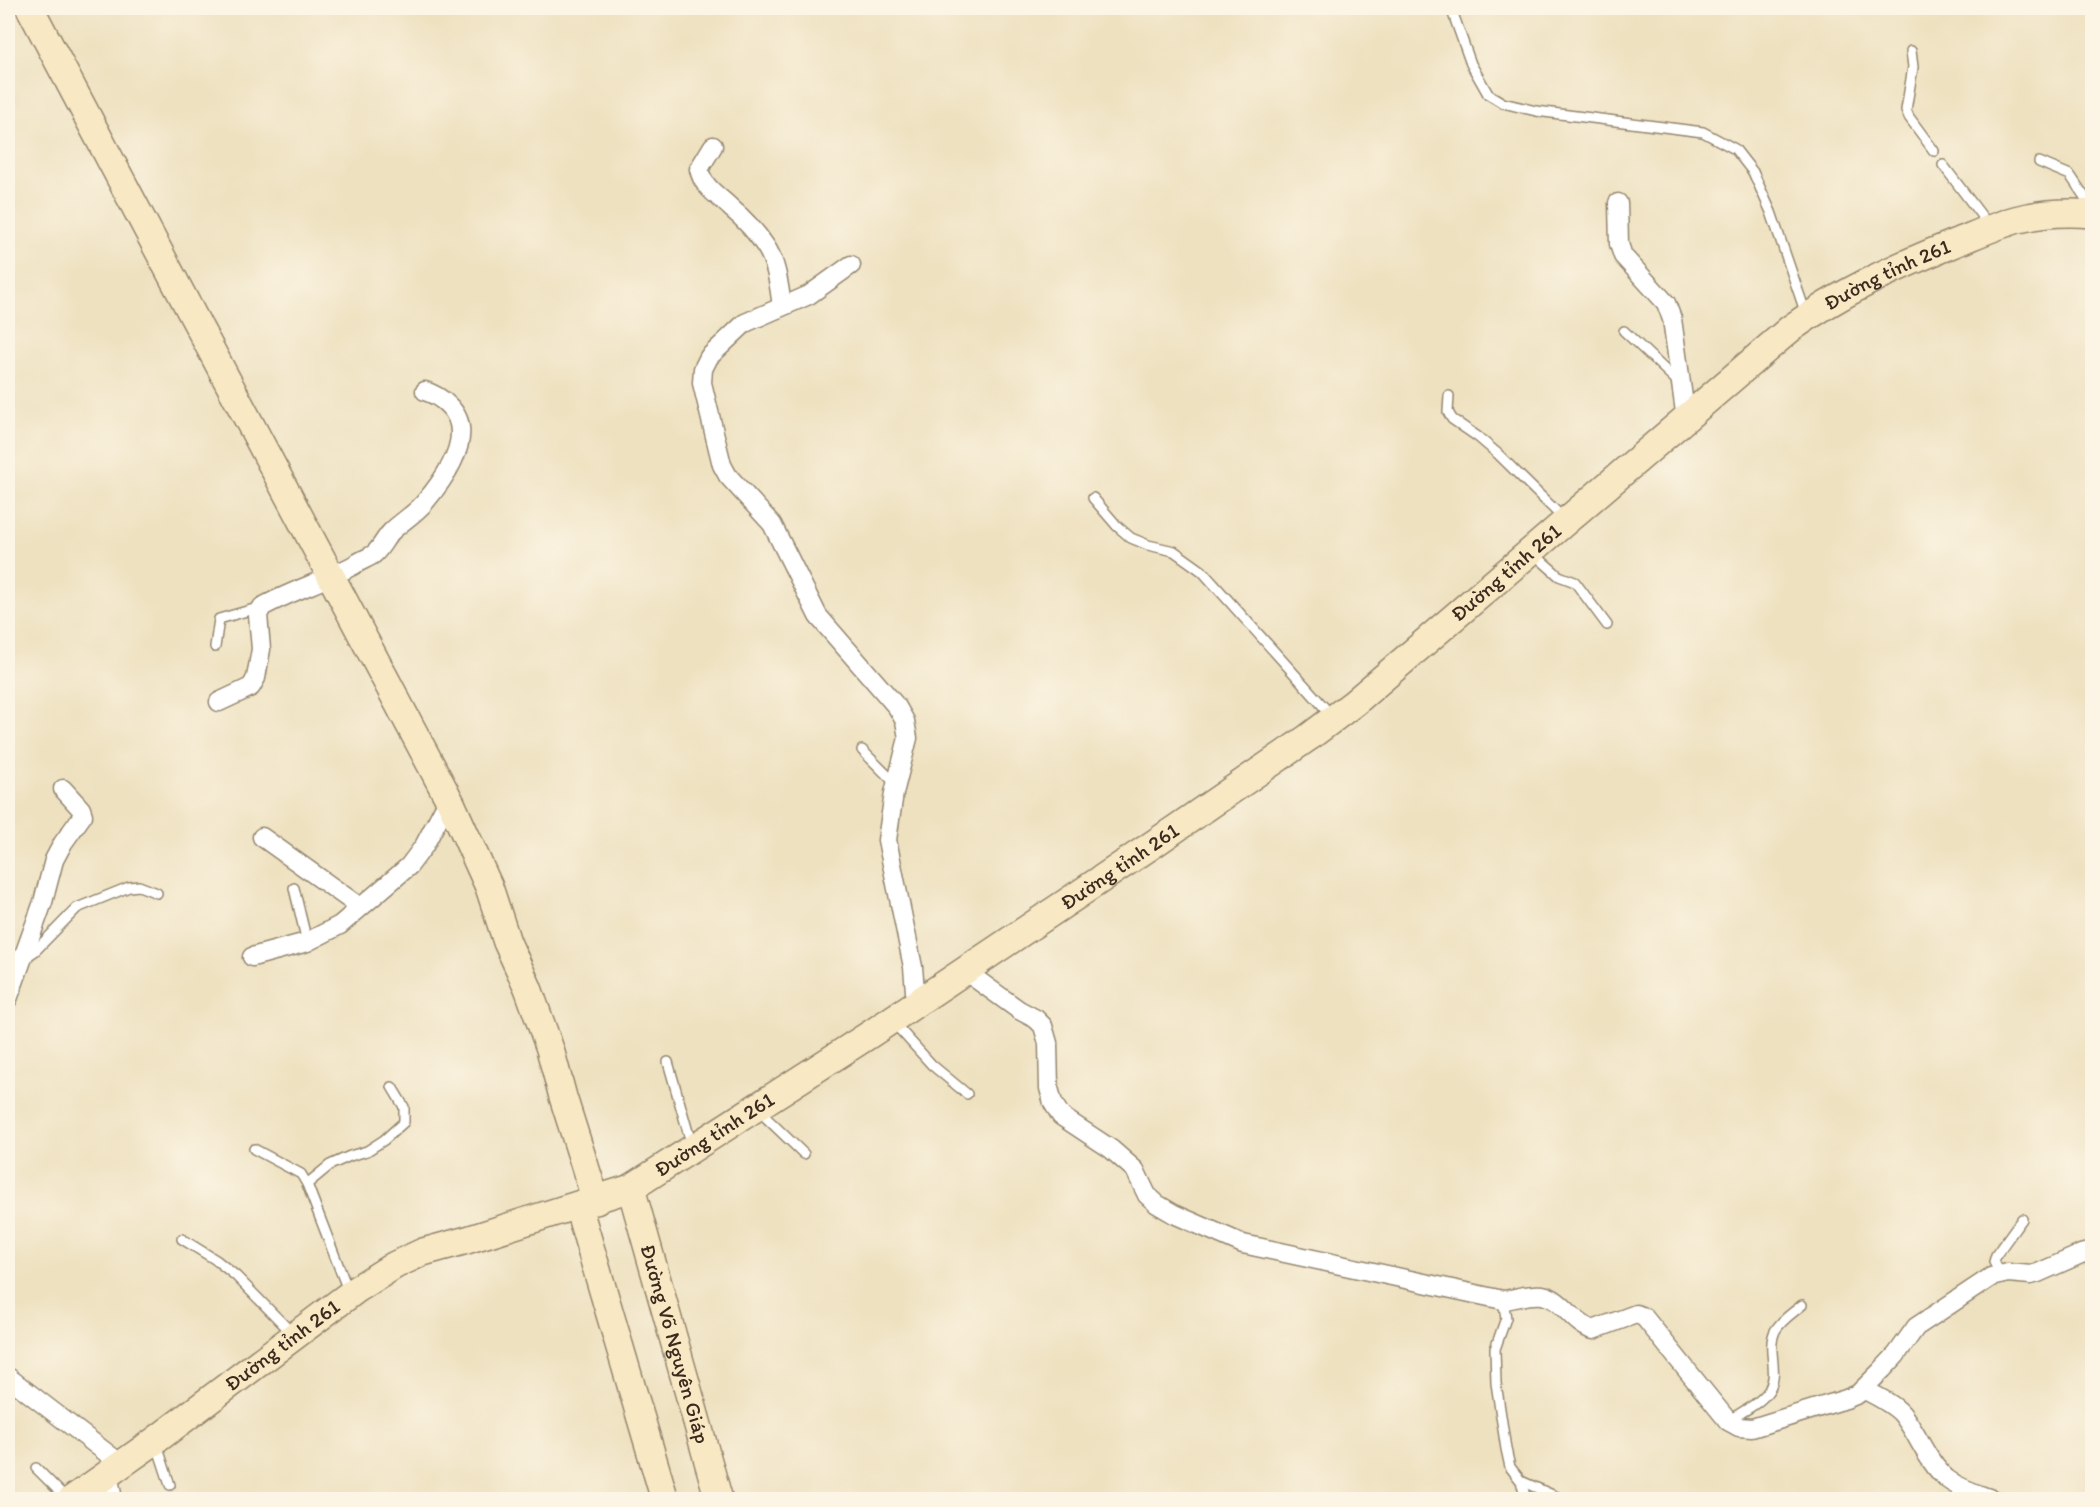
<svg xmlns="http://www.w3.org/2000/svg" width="2100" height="1507" font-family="Itim,sans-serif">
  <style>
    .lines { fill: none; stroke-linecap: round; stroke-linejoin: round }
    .lane-casing { stroke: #94866f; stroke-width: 12 }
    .street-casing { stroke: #94866f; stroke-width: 21 }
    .secondary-casing { stroke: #94866f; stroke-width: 30 }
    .lane { stroke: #fff; stroke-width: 9 }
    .street { stroke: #fff; stroke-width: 18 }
    .secondary { stroke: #f8e8c3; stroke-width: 27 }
    .labels { text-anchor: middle; stroke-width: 4.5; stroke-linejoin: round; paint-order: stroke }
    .street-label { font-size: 21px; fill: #3b2a1e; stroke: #fcf5e5 }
  </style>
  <rect width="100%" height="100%" fill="#fcf5e5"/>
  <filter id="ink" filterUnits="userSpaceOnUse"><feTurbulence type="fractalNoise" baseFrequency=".0167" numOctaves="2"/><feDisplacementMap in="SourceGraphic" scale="12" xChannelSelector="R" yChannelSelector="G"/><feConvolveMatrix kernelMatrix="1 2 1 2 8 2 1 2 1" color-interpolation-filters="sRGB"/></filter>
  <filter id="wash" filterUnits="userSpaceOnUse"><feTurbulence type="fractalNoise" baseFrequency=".008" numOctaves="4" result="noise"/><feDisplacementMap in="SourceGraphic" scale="24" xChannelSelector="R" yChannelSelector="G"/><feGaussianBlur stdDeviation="1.35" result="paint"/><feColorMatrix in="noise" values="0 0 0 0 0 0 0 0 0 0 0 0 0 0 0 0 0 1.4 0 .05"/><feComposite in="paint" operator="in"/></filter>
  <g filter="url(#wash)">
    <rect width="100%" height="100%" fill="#eee1c0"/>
  </g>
  <g filter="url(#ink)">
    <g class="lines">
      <g class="lane-casing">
        <g id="lane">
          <path d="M1451,8L1471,64L1488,94L1503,103L1536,111L1703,132L1735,149L1753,172L1771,212L1806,314"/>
          <path d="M1911,51L1913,67L1906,110L1909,117L1934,151"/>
          <path d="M2039,162L2070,175L2092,208"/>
          <path d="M1943,165L1990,227"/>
          <path d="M1624,331L1679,383"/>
          <path d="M1449,396L1448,412L1452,419L1478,437L1498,454L1564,519"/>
          <path d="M1093,498L1117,526L1131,538L1148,545L1174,551L1202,571L1332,716"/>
          <path d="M1533,553L1559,576L1575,582L1607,625"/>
          <path d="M215,647L219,619L261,607"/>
          <path d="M862,750L896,784"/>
          <path d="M294,888L307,942"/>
          <path d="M26,957L35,951L77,908L129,887L139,886L157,893"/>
          <path d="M893,1022L932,1065L967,1094"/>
          <path d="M668,1062L692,1146"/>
          <path d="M758,1110L804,1154"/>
          <path d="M254,1149L301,1174L307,1184L349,1293"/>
          <path d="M307,1184L330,1165L350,1156L367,1151L384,1140L404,1122V1107L392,1087"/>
          <path d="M182,1239L216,1260L236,1276L294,1335"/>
          <path d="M2000,1273L1994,1262L1996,1255L2022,1219"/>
          <path d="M1503,1300L1506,1318L1495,1349L1496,1383L1506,1449L1510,1467L1521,1481L1526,1500"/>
          <path d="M1728,1421C1741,1412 1760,1404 1769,1390C1780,1372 1766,1349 1775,1331C1781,1320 1793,1313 1802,1305"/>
          <path d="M156,1442L170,1485"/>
          <path d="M36,1468L68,1500"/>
          <path d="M1521,1481L1564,1500"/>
        </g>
      </g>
      <g class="street-casing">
        <g id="street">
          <path d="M713,146L699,169C703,188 718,195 731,208C744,219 757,233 766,247C777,264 779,286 782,306"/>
          <path d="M1618,203L1619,244L1623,256L1666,303L1672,319L1686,419"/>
          <path d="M851,265L809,295L745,323L709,357L703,369L702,383L722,465L728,476L772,524L818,616L897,707L905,721L908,738L894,793L887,840L913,967L916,1003"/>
          <path d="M219,702L251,687L256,678L261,649L258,615L262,607C291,591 324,581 354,565C360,561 368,558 374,554C381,548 385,538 391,532C402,521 414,515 425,502C446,477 478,433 448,405C441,398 434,394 425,391"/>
          <path d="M262,837L360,907"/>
          <path d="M252,957L307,942L340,925L409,866L424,846L444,808L451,803"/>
          <path d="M965,971L1019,1010L1036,1019L1043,1026L1048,1043L1049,1088L1053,1103L1061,1116L1111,1149L1135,1170L1147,1195L1157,1204L1174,1214L1243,1244L1503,1300C1516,1299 1529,1293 1542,1295C1562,1298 1573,1324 1593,1330L1636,1314L1644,1317L1728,1421L1739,1427L1752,1428L1846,1399L1858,1394L1882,1370L1896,1355L1916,1327L1991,1277L2008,1273L2031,1275L2038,1273L2081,1254L2092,1251"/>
          <path d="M8,999L43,902L54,860L63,843L83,815L81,809L63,789"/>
          <path d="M8,1377L121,1464"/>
          <path d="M1863,1389C1876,1396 1892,1403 1902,1414C1918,1434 1927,1462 1947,1479C1960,1489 1978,1494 1994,1500"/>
          <path d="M108,1473L113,1500"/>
        </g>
      </g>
      <g class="secondary-casing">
        <g id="secondary">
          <path d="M30,8L451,803L489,887L507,942L528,988L550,1049L563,1097L596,1201"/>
          <path id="s1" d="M631,1188L719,1500"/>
          <path d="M578,1206L665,1500"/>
          <path id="s2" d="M71,1500L156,1440L357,1289L395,1265L423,1252L467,1240L631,1188L872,1033L1152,845L1309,737L1354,703L1790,329C1841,292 1897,266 1955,243C1975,235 1995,226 2015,220C2040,213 2067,212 2092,214"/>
        </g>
      </g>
      <use href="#lane" class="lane"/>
      <use href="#street" class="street"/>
      <use href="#secondary" class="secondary"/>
    </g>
  </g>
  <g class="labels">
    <g class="street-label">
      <text dy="7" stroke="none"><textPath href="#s2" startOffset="2206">Đường tỉnh 261</textPath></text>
      <text dy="7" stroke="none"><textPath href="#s2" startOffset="1720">Đường tỉnh 261</textPath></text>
      <text dy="7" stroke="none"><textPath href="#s2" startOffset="1234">Đường tỉnh 261</textPath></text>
      <text dy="7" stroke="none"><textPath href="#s2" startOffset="748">Đường tỉnh 261</textPath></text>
      <text dy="7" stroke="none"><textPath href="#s1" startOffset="162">Đường Võ Nguyên Giáp</textPath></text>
      <text dy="7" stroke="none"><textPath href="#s2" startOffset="262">Đường tỉnh 261</textPath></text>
    </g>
  </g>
  <rect width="2100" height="1507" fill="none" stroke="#fcf5e5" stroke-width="30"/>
</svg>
